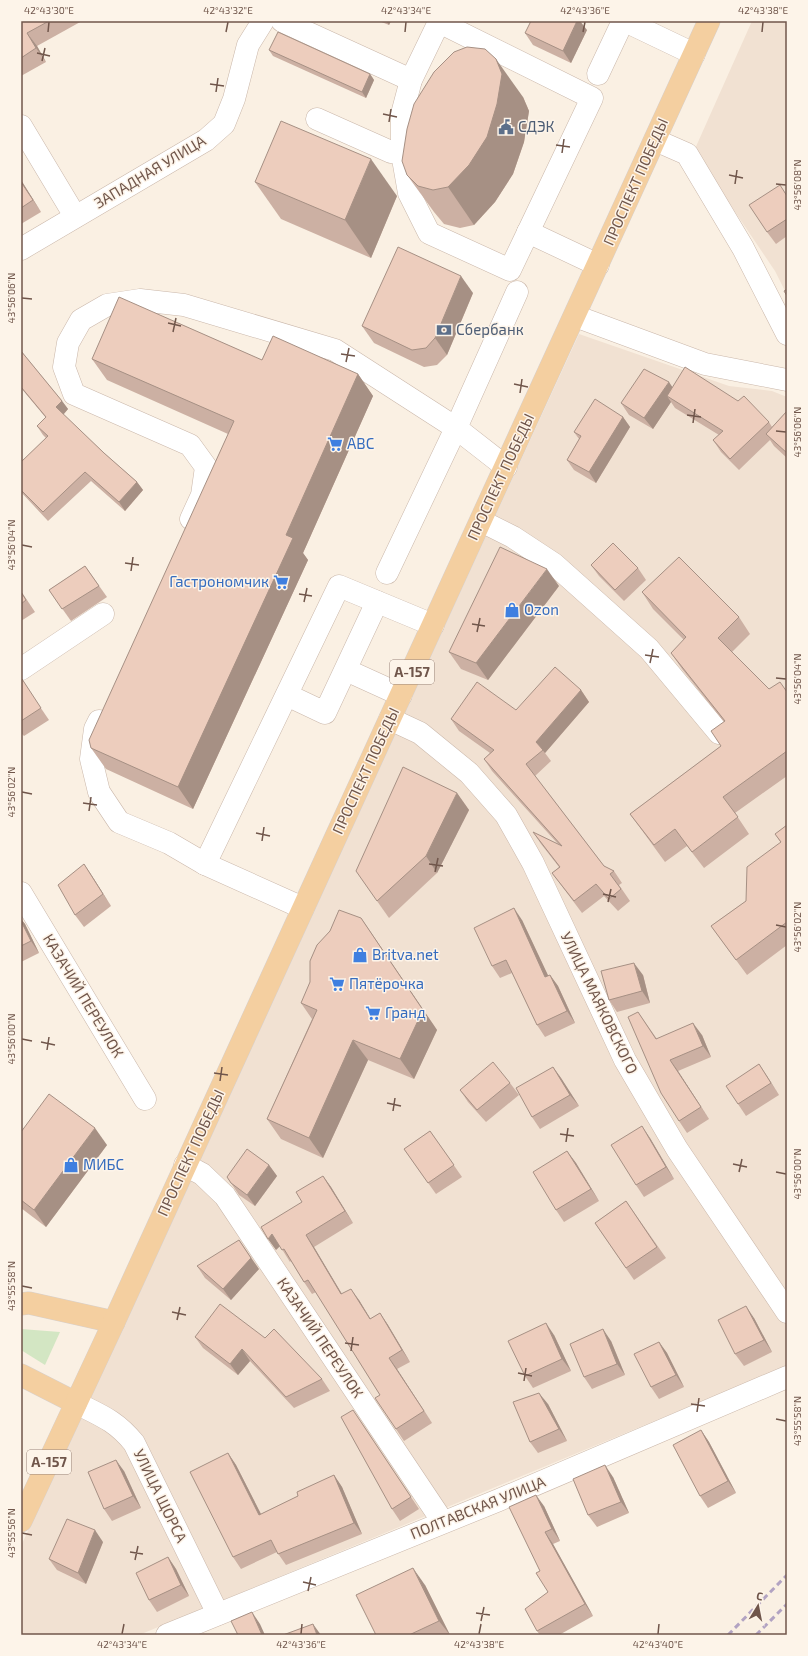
<svg xmlns="http://www.w3.org/2000/svg" width="808" height="1656" font-family="'Exo 2',sans-serif">
  <style>
    .residential { fill: #f1e1d2 }
    .green { fill: #d3e6c3 }
    .lines { fill: none; stroke-linecap: round; stroke-linejoin: round }
    .minor-casing { stroke: #cab7aa; stroke-width: 23 }
    .major-casing { stroke: #d7d0cd; stroke-width: 23 }
    .minor { stroke: #fff; stroke-width: 22 }
    .major { stroke: #f4cfa0; stroke-width: 22 }
    .rail { stroke: #b2a3c2; stroke-width: 3; stroke-dasharray: 6 4; stroke-linecap: butt }
    .wall { fill: #ccb0a3 }
    .shaded-wall { fill: #a69084 }
    .building { fill: #edcdbd; stroke: #a69084 }
    .ticks { fill: none; stroke: #70564b; stroke-width: 1.5 }
    .labels { text-anchor: middle; stroke-width: 3; stroke-linejoin: round; paint-order: stroke }
    .shield { fill: #fdf4e9; stroke: #9a857a; stroke-width: 1 }
    .shield-label { font-size: 14px; font-weight: bold; fill: #70564b }
    .service-label { font-size: 15px; fill: #4e5e75; stroke: #fdf4e9; text-anchor: start }
    .street-label { font-size: 15px; fill: #70564b; stroke: #fdf4e9 }
    .shop-label { font-size: 15px; fill: #366cbe; stroke: #fdf4e9; text-anchor: start }
    .neatline { fill: none; stroke: #70564b; stroke-width: 1.5 }
    .ticks-label { font-size: 10px; text-anchor: middle; fill: #70564b }
  </style>
  <rect width="100%" height="100%" fill="#faf0e3"/>
  <g class="residential">
    <path d="M752,21H787V295L775,271L694,151Z"/>
    <path d="M579,334L729,386L772,391L787,397V1366L139,1635H21V1546Z"/>
  </g>
  <path class="green" d="M21,1329L60,1332L45,1365L21,1350Z"/>
  <g class="lines">
    <g class="minor-casing">
      <g id="minor">
        <path d="M282,21L411,80"/>
        <path d="M625,21L694,54"/>
        <path d="M439,22L592,98L510,270L429,233L409,193L402,153V114L411,80L439,22V21"/>
        <path d="M598,74L623,21"/>
        <path d="M317,119L391,152L402,153"/>
        <path d="M21,126L75,216"/>
        <path d="M655,140L687,154L743,248L787,334"/>
        <path d="M528,232L598,265"/>
        <path d="M21,249L206,140L224,124L234,99L248,45L263,21"/>
        <path d="M575,316L705,364L787,380"/>
        <path d="M506,467L456,428L517,292"/>
        <path d="M191,519L202,495L206,467L190,445L74,394L64,367L68,343L81,320L107,305L140,300L184,305L335,350L456,428L387,573"/>
        <path d="M481,521L513,537L554,564L649,649L719,733"/>
        <path d="M21,669L103,614"/>
        <path d="M346,670L401,695"/>
        <path d="M287,695L325,713L377,602"/>
        <path d="M390,719L420,733L469,773L506,815L533,863L625,1060L677,1149L787,1312"/>
        <path d="M99,721L95,729L91,759L99,792L119,822L169,843L205,864L303,908"/>
        <path d="M205,864L339,586L433,625"/>
        <path d="M21,893L145,1099"/>
        <path d="M185,1165L202,1174L225,1196L443,1522"/>
        <path d="M76,1403C102,1416 116,1421 134,1443L218,1614"/>
        <path d="M167,1635L499,1500L787,1377"/>
      </g>
    </g>
    <g class="major-casing">
      <g id="major">
        <path d="M21,1304L29,1303L114,1322"/>
        <path d="M21,1375L76,1403"/>
        <path d="M21,1521L114,1322L709,21"/>
      </g>
    </g>
    <use href="#minor" class="minor"/>
    <use href="#major" class="major"/>
    <g class="rail">
      <path d="M728,1635L787,1575"/>
      <path d="M756,1635L787,1604"/>
    </g>
  </g>
  <g class="wall">
    <path d="M21,21H82L37,46L46,62L21,76Z"/>
    <path d="M379,21H391L389,25Z"/>
    <path d="M587,30L571,63L533,45L525,33Z"/>
    <path d="M269,50L370,74L374,80L366,98L273,56Z"/>
    <path d="M523,97L529,111L524,142L513,174L495,202L474,225L460,228L444,224L434,212L407,175Z"/>
    <path d="M21,180L41,212L21,224Z"/>
    <path d="M255,182L397,196L371,258L281,219Z"/>
    <path d="M787,195V236L776,244L767,232Z"/>
    <path d="M473,293L447,355L437,365L424,367L374,343L362,326Z"/>
    <path d="M21,351L62,401L68,409L63,415L104,453L137,482L143,490L125,511L91,481L48,521L21,492V462L46,438L43,435L37,426L46,418L21,388Z"/>
    <path d="M92,359L262,360L358,374L373,396L303,553L308,560L193,809L106,769L91,748L228,434L107,380Z"/>
    <path d="M672,387L769,422L772,427L787,411V458L774,446L770,440L739,470L721,452L713,440L719,435L675,408L671,402L653,429L629,415L621,403Z"/>
    <path d="M623,417L630,427L596,483L574,470L567,460L579,439L574,432Z"/>
    <path d="M591,565L638,568L646,580L624,601L599,576Z"/>
    <path d="M85,566L107,597L71,621L49,590Z"/>
    <path d="M559,586L488,680L461,669L449,652Z"/>
    <path d="M21,591L35,612L21,621Z"/>
    <path d="M642,592L739,617L750,634L732,652L769,689L787,692V776L735,813L749,834L704,868L687,846L665,862L630,814L721,746L724,722L682,669L671,653L684,640L653,609Z"/>
    <path d="M21,679L49,720L24,736L21,733Z"/>
    <path d="M581,690L589,702L545,753L551,761L535,776L604,866L614,871L622,883L619,885L630,901L618,911L604,896L582,913L552,873L559,867L541,844L533,832L558,844L492,771L484,759L490,753L459,731L451,719L516,710Z"/>
    <path d="M457,793L469,810L437,873L389,918L377,901Z"/>
    <path d="M787,825V945L747,975L711,926L746,901L781,843L775,834Z"/>
    <path d="M84,864L92,876L111,906L84,927L75,915Z"/>
    <path d="M361,918L437,1030L414,1079L368,1060L323,1158L281,1139L267,1119L312,1019L301,1003Z"/>
    <path d="M21,919L25,924L39,953L21,962Z"/>
    <path d="M522,920L548,976L550,975L558,986L575,1023L545,1037L537,1025L512,973L500,978L492,966Z"/>
    <path d="M643,975L650,1003L617,1012L609,1000Z"/>
    <path d="M638,1012L657,1039L702,1035L711,1057L678,1071L709,1119L687,1133L679,1121Z"/>
    <path d="M759,1064L779,1095L746,1116L738,1104Z"/>
    <path d="M553,1067L561,1078L579,1106L540,1129L532,1117Z"/>
    <path d="M510,1083L519,1095L486,1122L468,1102L460,1090Z"/>
    <path d="M430,1131L462,1177L436,1194L404,1149Z"/>
    <path d="M21,1132L107,1145L46,1227L21,1208Z"/>
    <path d="M650,1138L674,1179L644,1197L636,1185Z"/>
    <path d="M567,1151L576,1163L599,1201L564,1222L556,1210Z"/>
    <path d="M269,1165L277,1176L255,1206L239,1195L227,1177Z"/>
    <path d="M323,1176L331,1187L353,1223L314,1247L342,1294L359,1300L370,1319L380,1313L388,1325L410,1362L397,1369L432,1423L404,1441L396,1429L380,1395L316,1292L312,1294L304,1282L291,1261L290,1262L280,1246L276,1250L302,1202Z"/>
    <path d="M626,1201L666,1258L634,1280L595,1223Z"/>
    <path d="M197,1266L259,1269L231,1300L205,1278Z"/>
    <path d="M754,1318L772,1352L744,1366L735,1354Z"/>
    <path d="M554,1335L571,1371L533,1388L525,1376Z"/>
    <path d="M195,1337L265,1338L322,1379L330,1391L294,1408L250,1361L238,1375L203,1348Z"/>
    <path d="M611,1341L625,1375L592,1389L584,1377Z"/>
    <path d="M659,1342L667,1353L684,1387L659,1399L651,1387Z"/>
    <path d="M548,1404L567,1441L538,1453L530,1442Z"/>
    <path d="M361,1422L419,1509L400,1521L392,1509Z"/>
    <path d="M701,1430L709,1442L736,1493L708,1508L700,1496Z"/>
    <path d="M228,1453L236,1465L261,1514L298,1496L334,1475L342,1487L362,1534L286,1565L277,1552L241,1569L233,1557Z"/>
    <path d="M124,1471L141,1508L112,1521L104,1509Z"/>
    <path d="M613,1477L629,1513L597,1527L588,1515Z"/>
    <path d="M544,1506L560,1541L553,1544L593,1616L559,1635H540L537,1631L548,1592L540,1571Z"/>
    <path d="M103,1542L86,1584L57,1570L49,1559Z"/>
    <path d="M168,1557L176,1569L189,1596L157,1612L149,1600Z"/>
    <path d="M425,1585L450,1635H376Z"/>
  </g>
  <g class="shaded-wall">
    <path d="M386,21H391L389,25Z"/>
    <path d="M577,21H580L587,30L571,63L563,51Z"/>
    <path d="M27,33L37,46L46,62L36,48Z"/>
    <path d="M496,59L523,97L529,111L524,142L513,174L495,202L474,225L448,187Z"/>
    <path d="M370,74L374,80L366,98L362,92Z"/>
    <path d="M371,159L397,196L371,258L345,220Z"/>
    <path d="M21,180L41,212L21,182Z"/>
    <path d="M461,276L473,293L447,355L435,338Z"/>
    <path d="M358,374L373,396L303,553L308,560L193,809L178,787L286,535Z"/>
    <path d="M669,382L677,394L667,396L671,402L653,429L644,418Z"/>
    <path d="M62,401L68,409L62,416L56,407Z"/>
    <path d="M623,417L630,427L596,483L589,472Z"/>
    <path d="M137,482L143,490L125,511L119,502Z"/>
    <path d="M547,569L559,586L488,680L476,663Z"/>
    <path d="M581,690L589,702L545,753L536,742Z"/>
    <path d="M457,793L469,810L437,873L426,856Z"/>
    <path d="M84,864L92,876L111,906L103,894Z"/>
    <path d="M514,908L522,920L554,988L545,977Z"/>
    <path d="M361,918L437,1030L414,1079L400,1059Z"/>
    <path d="M21,919L25,924L39,953L31,941L21,921Z"/>
    <path d="M634,963L643,975L650,1003L642,991Z"/>
    <path d="M550,975L558,986L575,1023L567,1011Z"/>
    <path d="M693,1023L702,1035L711,1057L703,1046Z"/>
    <path d="M353,1040L368,1060L323,1158L309,1138Z"/>
    <path d="M670,1060L678,1071L709,1119L701,1107Z"/>
    <path d="M759,1064L767,1076L779,1095L771,1083Z"/>
    <path d="M553,1067L561,1078L579,1106L570,1095Z"/>
    <path d="M642,1126L650,1138L674,1179L666,1167Z"/>
    <path d="M95,1128L107,1145L46,1227L34,1210Z"/>
    <path d="M567,1151L576,1163L599,1201L591,1189Z"/>
    <path d="M269,1165L277,1176L255,1206L247,1195Z"/>
    <path d="M323,1176L331,1187L353,1223L345,1211Z"/>
    <path d="M272,1234L280,1246L276,1250L268,1239Z"/>
    <path d="M306,1235L314,1247L349,1306L341,1294Z"/>
    <path d="M239,1240L259,1269L231,1300L223,1289Z"/>
    <path d="M351,1289L359,1300L378,1331L370,1319Z"/>
    <path d="M746,1306L754,1318L772,1352L764,1340Z"/>
    <path d="M380,1313L388,1325L410,1362L402,1350Z"/>
    <path d="M546,1323L554,1335L571,1371L562,1359Z"/>
    <path d="M603,1329L611,1341L625,1375L617,1364Z"/>
    <path d="M659,1342L667,1353L684,1387L676,1375Z"/>
    <path d="M242,1349L250,1361L238,1375L230,1364Z"/>
    <path d="M389,1358L397,1369L432,1423L424,1411Z"/>
    <path d="M539,1393L548,1404L567,1441L559,1429Z"/>
    <path d="M701,1430L709,1442L736,1493L728,1481Z"/>
    <path d="M228,1453L236,1465L267,1526L259,1515Z"/>
    <path d="M116,1460L124,1471L141,1508L133,1496Z"/>
    <path d="M605,1465L613,1477L629,1513L621,1502Z"/>
    <path d="M334,1475L342,1487L362,1534L354,1523Z"/>
    <path d="M536,1495L544,1506L560,1541L552,1529Z"/>
    <path d="M95,1530L103,1542L86,1584L78,1573Z"/>
    <path d="M545,1532L553,1544L593,1616L585,1604Z"/>
    <path d="M168,1557L176,1569L189,1596L181,1585Z"/>
    <path d="M413,1568L425,1585L450,1635L439,1621Z"/>
    <path d="M252,1612L260,1624L265,1635H262Z"/>
    <path d="M313,1624L321,1635H317Z"/>
  </g>
  <g class="building">
    <path d="M21,21H49L27,33L36,48L21,58Z"/>
    <path d="M531,21H577L563,51L525,33Z"/>
    <path d="M278,32L370,74L362,92L269,50Z"/>
    <path d="M467,47L485,49L496,59L502,74L497,104L487,137L469,165L448,187L433,190L418,186L407,175L402,161L407,129L414,104L434,72L454,52Z"/>
    <path d="M281,121L371,159L345,220L255,182Z"/>
    <path d="M21,182L33,200L21,208Z"/>
    <path d="M780,185L787,196V219L767,232L749,205Z"/>
    <path d="M398,247L461,276L435,338L426,348L412,350L362,326Z"/>
    <path d="M787,289V296L784,291Z"/>
    <path d="M119,297L262,360L273,336L358,374L286,535L293,538L178,787L91,748L89,740L234,421L92,359Z"/>
    <path d="M21,351L62,401L56,407L104,453L137,482L119,502L85,472L43,512L21,490V462L48,436L37,426L46,417L21,387Z"/>
    <path d="M685,367L738,401L744,396L769,422L730,459L713,440L723,431L667,396Z"/>
    <path d="M644,369L669,382L644,418L621,403Z"/>
    <path d="M595,399L623,417L589,472L567,460L581,436L574,432Z"/>
    <path d="M787,411V453L766,434Z"/>
    <path d="M613,543L638,568L615,590L591,565Z"/>
    <path d="M500,547L547,569L476,663L449,652Z"/>
    <path d="M679,557L739,617L718,638L769,689L780,682L787,692V751L723,797L738,817L692,852L675,829L654,845L630,814L721,746L711,731L725,721L671,653L686,637L642,592Z"/>
    <path d="M85,566L99,586L62,609L49,590Z"/>
    <path d="M21,592L26,600L21,604Z"/>
    <path d="M555,667L581,690L536,742L543,750L526,764L604,866L614,871L610,874L621,889L609,899L596,884L574,901L552,873L560,867L533,832L562,846L484,759L494,750L451,719L477,682L516,710Z"/>
    <path d="M21,679H22L41,708L21,721Z"/>
    <path d="M403,767L457,793L426,856L377,901L356,871Z"/>
    <path d="M787,825V922L736,960L711,926L746,901L747,867L781,842L775,834Z"/>
    <path d="M84,864L103,894L75,915L58,885Z"/>
    <path d="M514,908L545,977L550,975L567,1011L537,1025L506,960L492,966L474,928Z"/>
    <path d="M339,910L361,918L423,1010L400,1059L353,1040L309,1138L267,1119L317,1010L301,1003L310,982V961L317,945L330,931Z"/>
    <path d="M21,921L31,941L21,946Z"/>
    <path d="M634,963L642,991L609,1000L601,971Z"/>
    <path d="M638,1012L656,1039L693,1023L703,1046L670,1060L701,1107L679,1121L661,1093L628,1017Z"/>
    <path d="M493,1062L510,1083L477,1110L460,1090Z"/>
    <path d="M759,1064L771,1083L738,1104L726,1086Z"/>
    <path d="M553,1067L570,1095L532,1117L516,1088Z"/>
    <path d="M49,1094L95,1128L34,1210L21,1200V1132Z"/>
    <path d="M642,1126L666,1167L636,1185L611,1145Z"/>
    <path d="M430,1131L454,1165L428,1183L404,1149Z"/>
    <path d="M247,1149L269,1165L247,1195L231,1183L227,1177Z"/>
    <path d="M567,1151L591,1189L556,1210L533,1172Z"/>
    <path d="M323,1176L345,1211L306,1235L341,1294L351,1289L370,1319L380,1313L402,1350L389,1358L424,1411L396,1429L375,1398L380,1395L308,1280L304,1282L284,1249L282,1250L272,1234L268,1239L261,1227L302,1202L296,1192Z"/>
    <path d="M626,1201L657,1247L626,1268L595,1223Z"/>
    <path d="M239,1240L251,1258L223,1289L197,1266Z"/>
    <path d="M220,1304L265,1338L274,1329L322,1379L286,1397L242,1349L230,1364L195,1337Z"/>
    <path d="M746,1306L764,1340L735,1354L718,1320Z"/>
    <path d="M546,1323L562,1359L525,1376L508,1341Z"/>
    <path d="M603,1329L617,1364L584,1377L570,1344Z"/>
    <path d="M659,1342L676,1375L651,1387L634,1354Z"/>
    <path d="M539,1393L559,1429L530,1442L513,1402Z"/>
    <path d="M353,1410L411,1497L392,1509L341,1417Z"/>
    <path d="M701,1430L728,1481L700,1496L673,1445Z"/>
    <path d="M228,1453L259,1515L298,1496L297,1492L334,1475L354,1523L278,1554L271,1540L233,1557L190,1472Z"/>
    <path d="M116,1460L133,1496L104,1509L88,1472Z"/>
    <path d="M605,1465L621,1502L588,1515L573,1479Z"/>
    <path d="M536,1495L552,1529L545,1532L585,1604L537,1631L525,1609L548,1592L536,1573L540,1571L509,1507Z"/>
    <path d="M67,1519L95,1530L78,1573L49,1559Z"/>
    <path d="M168,1557L181,1585L149,1600L136,1573Z"/>
    <path d="M413,1568L439,1621L409,1635H376L356,1595Z"/>
    <path d="M252,1612L262,1635H238L231,1621Z"/>
    <path d="M313,1624L317,1635H283Z"/>
  </g>
  <path class="ticks" d="M48,32L49,22M226,32L228,22M405,32L406,22M583,32L585,22M762,32L763,22M37,53L50,56M42,61L45,48M210,84L224,86M216,92L218,78M383,114L397,117M389,122L391,109M556,145L570,147M562,153L564,139M729,175L743,178M735,184L737,170M776,184L786,185M22,298L32,299M168,323L181,326M173,332L176,318M341,354L355,356M346,362L349,348M514,384L528,387M520,393L522,379M687,415L701,417M693,423L695,409M776,431L786,432M22,545L32,547M125,563L139,565M131,571L133,557M299,594L312,596M304,602L307,588M472,624L485,626M477,632L480,618M645,655L659,657M650,663L653,649M776,678L786,679M22,792L32,794M83,803L97,805M89,811L91,797M256,833L270,836M262,841L264,827M429,864L443,866M435,872L438,858M603,894L616,897M608,902L611,889M776,925L786,927M22,1039L32,1041M41,1042L55,1045M47,1050L49,1037M214,1073L228,1075M220,1081L222,1067M387,1103L401,1106M393,1111L395,1098M560,1134L574,1136M566,1142L568,1128M733,1164L747,1167M739,1172L742,1159M776,1172L786,1174M22,1286L32,1288M172,1312L186,1315M177,1320L180,1307M345,1343L359,1345M351,1351L353,1337M518,1373L532,1376M524,1381L526,1368M691,1404L705,1406M697,1412L699,1398M776,1419L786,1421M22,1533L32,1535M130,1552L143,1554M135,1560L138,1546M303,1582L316,1585M308,1591L311,1577M476,1613L490,1615M481,1621L484,1607M122,1634L124,1624M301,1634L302,1624M479,1634L481,1624M658,1634L659,1624"/>
  <defs>
    <g id="civic-bare" transform="scale(1.2)"><path d="M-.6-6.5H3V-4.5H.6V-3L4-1V1h2V6H-6V1h2V-1L-.6-3ZM-1.2 2.5V6h2.4V2.5Z" fill="#5c6f8a" stroke="#fdf4e9" stroke-width="2.5" paint-order="stroke"/></g>
    <g id="bank-bare" transform="scale(1.2)"><path d="M-6-4H6V4H-6ZM0-2.3a2.3 2.3 0 1 0 0 4.6a2.3 2.3 0 1 0 0-4.6Z" fill="#5c6f8a" stroke="#fdf4e9" stroke-width="2.5" paint-order="stroke"/></g>
    <g id="supermarket-bare" transform="scale(1.2)"><path d="M-6-5.5h2.5l.6 2H6L4.5 2H-2.5L-4.4-4H-6ZM-1.5 3.2a1.3 1.3 0 1 0 .1 0ZM3 3.2a1.3 1.3 0 1 0 .1 0Z" fill="#3f7fe0" stroke="#fdf4e9" stroke-width="2.5" paint-order="stroke"/></g>
    <g id="shop-bare" transform="scale(1.2)"><path d="M-5-2.5h2.3a2.7 3.5 0 0 1 5.4 0H5L5.5 6h-11ZM-1.5-2.5h3a1.5 2.3 0 0 0-3 0Z" fill="#3f7fe0" stroke="#fdf4e9" stroke-width="2.5" paint-order="stroke"/></g>
  </defs>
  <g fill-rule="evenodd">
    <use href="#civic-bare" x="506" y="127"/>
    <use href="#bank-bare" x="444" y="330"/>
    <use href="#supermarket-bare" x="335" y="444"/>
    <use href="#supermarket-bare" x="281" y="582"/>
    <use href="#shop-bare" x="512" y="610"/>
    <use href="#shop-bare" x="360" y="955"/>
    <use href="#supermarket-bare" x="337" y="984"/>
    <use href="#supermarket-bare" x="373" y="1013"/>
    <use href="#shop-bare" x="71" y="1165"/>
  </g>
  <g class="labels">
    <g class="shield">
      <rect x="390" y="660" width="44" height="24" rx="3"/>
      <rect x="27" y="1450" width="44" height="24" rx="3"/>
    </g>
    <g class="shield-label">
      <text x="412" y="677">А-157</text>
      <text x="49" y="1467">А-157</text>
    </g>
    <g class="service-label">
      <text x="518" y="132">СДЭК</text>
      <text x="456" y="335">Сбербанк</text>
    </g>
    <g class="street-label">
      <text transform="translate(150 172) rotate(-31)" y="5">ЗАПАДНАЯ УЛИЦА</text>
      <text transform="translate(636 182) rotate(-66)" y="5">ПРОСПЕКТ ПОБЕДЫ</text>
      <text transform="translate(501 477) rotate(-65)" y="5">ПРОСПЕКТ ПОБЕДЫ</text>
      <text transform="translate(366 771) rotate(-65)" y="5">ПРОСПЕКТ ПОБЕДЫ</text>
      <text transform="translate(83 996) rotate(59)" y="5">КАЗАЧИЙ ПЕРЕУЛОК</text>
      <text transform="translate(599 1003) rotate(64)" y="5">УЛИЦА МАЯКОВСКОГО</text>
      <text transform="translate(191 1153) rotate(-65)" y="5">ПРОСПЕКТ ПОБЕДЫ</text>
      <text transform="translate(320 1338) rotate(56)" y="5">КАЗАЧИЙ ПЕРЕУЛОК</text>
      <text transform="translate(160 1496) rotate(64)" y="5">УЛИЦА ЩОРСА</text>
      <text transform="translate(478 1508) rotate(-22)" y="5">ПОЛТАВСКАЯ УЛИЦА</text>
    </g>
    <g class="shop-label">
      <text x="347" y="449">ABC</text>
      <text x="269" y="587" text-anchor="end">Гастрономчик</text>
      <text x="524" y="615">Ozon</text>
      <text x="372" y="960">Britva.net</text>
      <text x="349" y="989">Пятёрочка</text>
      <text x="385" y="1018">Гранд</text>
      <text x="83" y="1170">МИБС</text>
    </g>
  </g>
  <rect width="808" height="1656" fill="none" stroke="#fdf4e9" stroke-width="44"/>
  <g transform="translate(758 1606) rotate(10)" stroke="#fdf4e9" stroke-width="3" paint-order="stroke">
  <path d="M0-3L7 15L0 10L-7 15Z" fill="#70564b"/>
  <text y="-6" font-size="11" font-weight="bold" text-anchor="middle" fill="#70564b">С</text>
  </g>
  <rect x="22" y="22" width="764" height="1612" class="neatline"/>
  <g class="ticks-label">
    <text x="49" y="14">42°43'30"E</text>
    <text x="228" y="14">42°43'32"E</text>
    <text x="406" y="14">42°43'34"E</text>
    <text x="585" y="14">42°43'36"E</text>
    <text x="763" y="14">42°43'38"E</text>
    <text transform="translate(797 185) rotate(-90)" y="4">43°56'08"N</text>
    <text transform="translate(11 298) rotate(-90)" y="4">43°56'06"N</text>
    <text transform="translate(797 432) rotate(-90)" y="4">43°56'06"N</text>
    <text transform="translate(11 545) rotate(-90)" y="4">43°56'04"N</text>
    <text transform="translate(797 679) rotate(-90)" y="4">43°56'04"N</text>
    <text transform="translate(11 792) rotate(-90)" y="4">43°56'02"N</text>
    <text transform="translate(797 927) rotate(-90)" y="4">43°56'02"N</text>
    <text transform="translate(11 1039) rotate(-90)" y="4">43°56'00"N</text>
    <text transform="translate(797 1174) rotate(-90)" y="4">43°56'00"N</text>
    <text transform="translate(11 1286) rotate(-90)" y="4">43°55'58"N</text>
    <text transform="translate(797 1421) rotate(-90)" y="4">43°55'58"N</text>
    <text transform="translate(11 1533) rotate(-90)" y="4">43°55'56"N</text>
    <text x="122" y="1648">42°43'34"E</text>
    <text x="301" y="1648">42°43'36"E</text>
    <text x="479" y="1648">42°43'38"E</text>
    <text x="658" y="1648">42°43'40"E</text>
  </g>
</svg>
